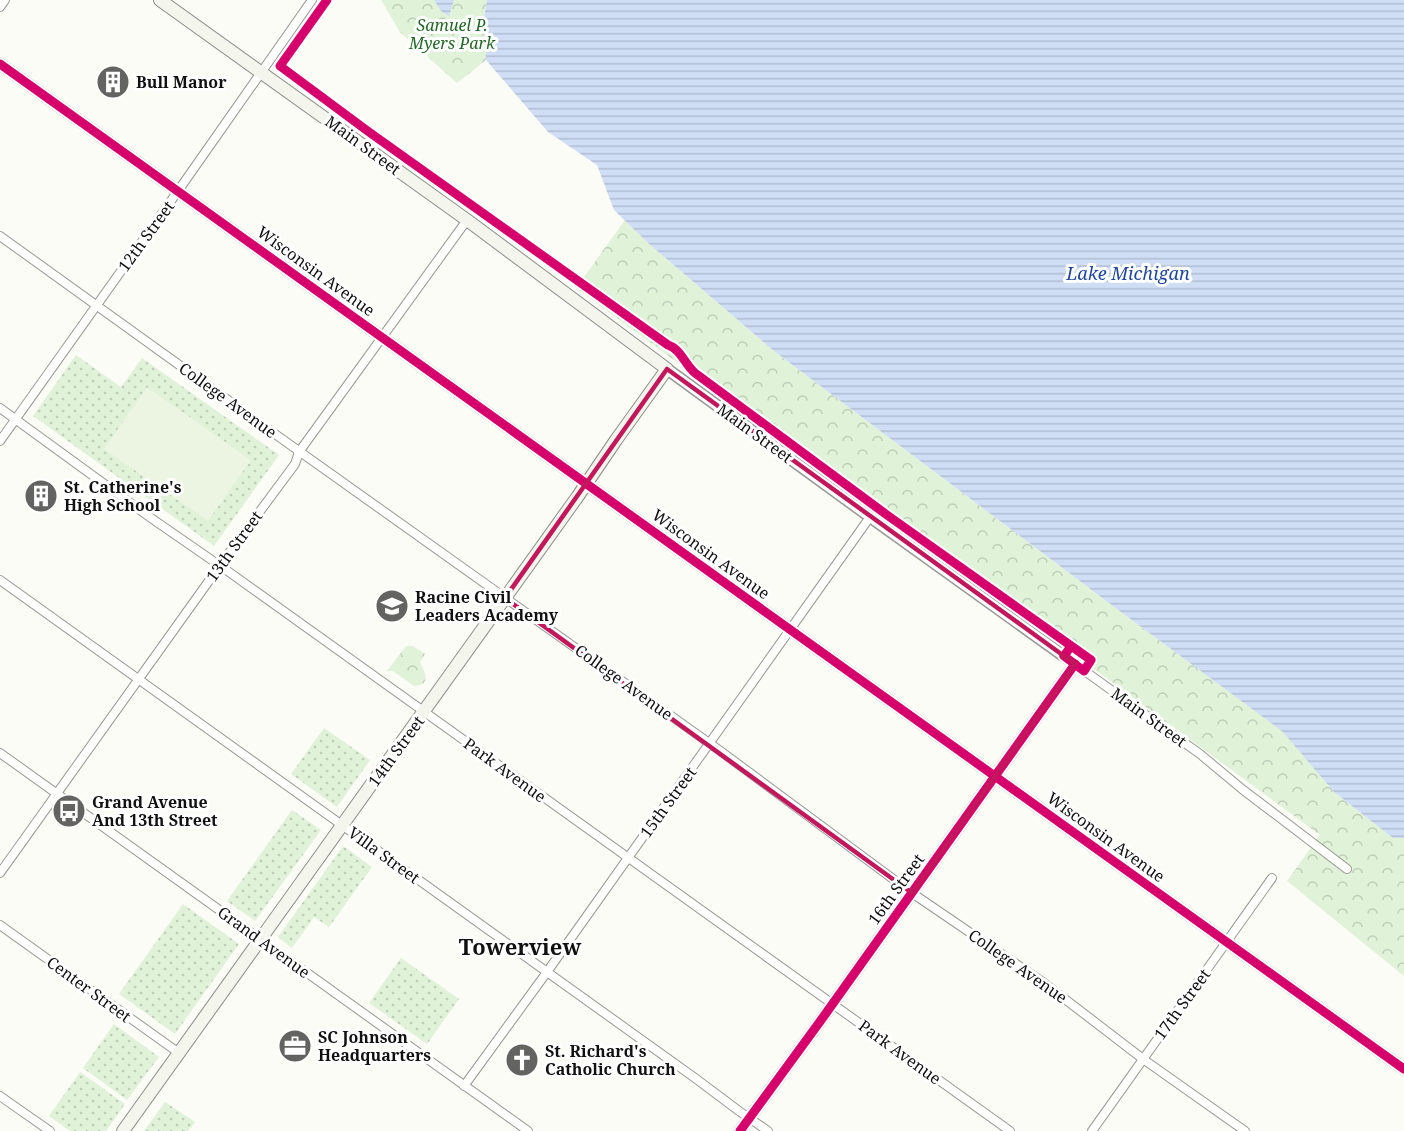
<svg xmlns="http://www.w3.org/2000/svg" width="1404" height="1131" font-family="'Noto Serif',serif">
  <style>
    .grass { fill: url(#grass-dots) }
    .park { fill: url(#park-crowns) }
    .pitch { fill: #ebf5e2 }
    .water { fill: url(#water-rules) }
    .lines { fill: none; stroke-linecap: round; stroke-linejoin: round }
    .minor-casing { stroke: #979795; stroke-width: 10 }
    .tertiary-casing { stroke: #979795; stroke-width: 13 }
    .secondary-casing { stroke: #8d8d8b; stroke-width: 14 }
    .minor { stroke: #fffffe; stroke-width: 8 }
    .tertiary { stroke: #fffffe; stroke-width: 10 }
    .secondary { stroke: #f4f5ec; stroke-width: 12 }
    .cycleway-casing { stroke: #fff; stroke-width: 13 }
    .cycleway { stroke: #d6006c; stroke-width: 9 }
    .marked { fill: none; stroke: #c2185b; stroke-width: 4.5; stroke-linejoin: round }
    .labels { text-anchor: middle; stroke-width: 6; stroke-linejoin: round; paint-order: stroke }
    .park-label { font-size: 16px; font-style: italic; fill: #236726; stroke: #fff }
    .poi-label { font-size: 16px; font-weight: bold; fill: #111; stroke: #fff; text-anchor: start }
    .street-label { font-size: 16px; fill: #111; stroke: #fff }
    .water-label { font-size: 18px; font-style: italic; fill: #1e469e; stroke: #fff }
    .district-label { font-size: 22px; font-weight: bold; fill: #111; stroke: #fff }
  </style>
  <defs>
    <pattern id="grass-dots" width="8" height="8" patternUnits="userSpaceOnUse" patternTransform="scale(1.5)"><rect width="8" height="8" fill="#e0f2d8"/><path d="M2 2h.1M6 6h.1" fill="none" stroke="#bfceb8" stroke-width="1.8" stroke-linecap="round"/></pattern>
    <pattern id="park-crowns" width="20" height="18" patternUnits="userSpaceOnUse" patternTransform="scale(1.5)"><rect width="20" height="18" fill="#e0f2d8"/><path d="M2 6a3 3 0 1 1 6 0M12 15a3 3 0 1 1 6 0" fill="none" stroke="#bfceb8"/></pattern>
    <pattern id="water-rules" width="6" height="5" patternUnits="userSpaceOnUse" patternTransform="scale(1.5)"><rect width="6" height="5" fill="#cfdef5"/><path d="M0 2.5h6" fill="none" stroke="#b1bdd1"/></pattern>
  </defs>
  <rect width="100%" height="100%" fill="#fcfcf7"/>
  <g class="grass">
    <path d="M76,355L121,387L142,358L279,455L214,546L33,416Z"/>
    <path d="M324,728L370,760L337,807L291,774Z"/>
    <path d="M292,810L321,830L255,921L227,901Z"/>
    <path d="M343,846L372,867L329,927L314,917L292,948L278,937Z"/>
    <path d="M183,904L239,944L175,1034L119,994Z"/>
    <path d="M401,958L459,999L427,1044L369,1003Z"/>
    <path d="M114,1024L159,1057L127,1100L83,1068Z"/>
    <path d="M80,1072L125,1104L106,1131H70L49,1116Z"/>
    <path d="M165,1102L195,1122L188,1131H144Z"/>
  </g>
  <g class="park">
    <path d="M381,0H487L484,18L486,60L457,83L400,32Z"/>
    <path d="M625,220L648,243L774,351L1117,609L1284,732L1334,792L1393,838H1404V976L1287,881L1320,835L576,288Z"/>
    <path d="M406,646H413L425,654L420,662C425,673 432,685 414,686L393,671H387Z"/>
  </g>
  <path class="pitch" d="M147,387L251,460L208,521L104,449Z"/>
  <g class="water">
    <path d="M434,0H454L449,16L441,11Z"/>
    <path d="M487,0H1404V838H1393L1334,792L1283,732L1117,609L774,351L648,243L614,210L597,165L548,132L486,60L484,18Z"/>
  </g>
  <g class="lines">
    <g class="minor-casing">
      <g id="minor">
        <path d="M0,7L5,0"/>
        <path d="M0,236L289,444L719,750L912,893L1044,983L1143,1059L1245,1131"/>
        <path d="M0,408L151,518L229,572L1010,1131"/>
        <path d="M0,441L178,191L312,0"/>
        <path d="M0,580L695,1078L739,1111L768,1131"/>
        <path d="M1075,664L1200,754L1242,789L1347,869"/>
        <path d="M0,753L528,1131"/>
        <path d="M0,873L226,557L295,464L299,452L467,220"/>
        <path d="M0,925L179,1053"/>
        <path d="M464,1086L547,972L870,517"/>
        <path d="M0,1096L50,1131"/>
        <path d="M1092,1131L1272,878"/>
      </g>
    </g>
    <g class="tertiary-casing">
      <g id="tertiary">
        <path d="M0,64L1404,1069"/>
        <path d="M667,369L880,524L1075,664L824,1016L740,1131"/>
      </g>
    </g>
    <g class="secondary-casing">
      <path id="secondary" d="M123,1131L578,496L616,440L667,369L467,220L160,0"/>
    </g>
    <use href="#minor" class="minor"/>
    <use href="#tertiary" class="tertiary"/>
    <use href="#secondary" class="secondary"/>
    <g class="cycleway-casing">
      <g id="cycleway">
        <path d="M327,0L280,66L369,132L668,345C681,349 685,365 695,373L887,515L1091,660L1084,671L1064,656L1071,646"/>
        <path d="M0,64L1404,1069"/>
        <path d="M740,1131L824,1016L1075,664"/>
      </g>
    </g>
    <use href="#cycleway" class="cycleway"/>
  </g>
  <path class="marked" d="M667,369L1075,664L912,893L505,598Z"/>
  <defs>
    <g id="building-disc" transform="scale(1.725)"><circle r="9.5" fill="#636362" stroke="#fff"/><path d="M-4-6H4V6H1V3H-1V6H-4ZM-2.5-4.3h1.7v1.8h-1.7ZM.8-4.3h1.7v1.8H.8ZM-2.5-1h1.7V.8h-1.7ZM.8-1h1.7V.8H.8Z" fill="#fff"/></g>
    <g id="school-disc" transform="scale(1.725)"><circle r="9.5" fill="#636362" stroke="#fff"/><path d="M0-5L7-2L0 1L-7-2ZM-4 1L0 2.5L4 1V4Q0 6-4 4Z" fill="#fff"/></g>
    <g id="bus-disc" transform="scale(1.725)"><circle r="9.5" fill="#636362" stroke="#fff"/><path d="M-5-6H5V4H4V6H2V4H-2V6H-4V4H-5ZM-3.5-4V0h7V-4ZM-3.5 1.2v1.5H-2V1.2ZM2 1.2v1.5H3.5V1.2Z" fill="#fff"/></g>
    <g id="office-disc" transform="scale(1.725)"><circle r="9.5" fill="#636362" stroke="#fff"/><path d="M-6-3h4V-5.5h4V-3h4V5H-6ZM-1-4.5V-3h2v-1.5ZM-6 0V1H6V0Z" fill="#fff"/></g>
    <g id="church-disc" transform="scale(1.725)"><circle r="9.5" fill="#636362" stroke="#fff"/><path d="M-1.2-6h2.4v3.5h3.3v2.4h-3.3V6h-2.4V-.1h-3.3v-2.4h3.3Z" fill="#fff"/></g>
  </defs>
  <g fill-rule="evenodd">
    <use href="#building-disc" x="113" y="82"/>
    <use href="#building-disc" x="41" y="496"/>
    <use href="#school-disc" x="392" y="606"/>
    <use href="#bus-disc" x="69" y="811"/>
    <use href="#office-disc" x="295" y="1046"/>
    <use href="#church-disc" x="522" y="1060"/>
  </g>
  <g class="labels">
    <g class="park-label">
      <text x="452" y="31">Samuel P.<tspan x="452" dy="18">Myers Park</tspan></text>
    </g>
    <g class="poi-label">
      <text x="136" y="88">Bull Manor</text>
      <text x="64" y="493">St. Catherine's<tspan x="64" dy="18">High School</tspan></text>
      <text x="415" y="603">Racine Civil<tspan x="415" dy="18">Leaders Academy</tspan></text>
      <text x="92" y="808">Grand Avenue<tspan x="92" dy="18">And 13th Street</tspan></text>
      <text x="318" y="1043">SC Johnson<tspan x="318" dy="18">Headquarters</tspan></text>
      <text x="545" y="1057">St. Richard's<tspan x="545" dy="18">Catholic Church</tspan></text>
    </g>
    <g class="street-label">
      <text transform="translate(363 145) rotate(36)" y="6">Main Street</text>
      <text transform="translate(146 236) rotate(-54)" y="6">12th Street</text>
      <text transform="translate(316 271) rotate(36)" y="6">Wisconsin Avenue</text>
      <text transform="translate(228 400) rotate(36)" y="6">College Avenue</text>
      <text transform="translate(755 433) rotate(36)" y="6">Main Street</text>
      <text transform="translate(234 546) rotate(-54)" y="6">13th Street</text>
      <text transform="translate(711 554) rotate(36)" y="6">Wisconsin Avenue</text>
      <text transform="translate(624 682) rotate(36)" y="6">College Avenue</text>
      <text transform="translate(1149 717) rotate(36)" y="6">Main Street</text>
      <text transform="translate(396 751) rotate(-54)" y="6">14th Street</text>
      <text transform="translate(505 770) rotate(36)" y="6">Park Avenue</text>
      <text transform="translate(668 802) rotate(-54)" y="6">15th Street</text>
      <text transform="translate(1106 837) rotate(36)" y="6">Wisconsin Avenue</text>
      <text transform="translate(384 855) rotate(36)" y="6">Villa Street</text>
      <text transform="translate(896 889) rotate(-54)" y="6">16th Street</text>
      <text transform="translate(264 942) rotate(36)" y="6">Grand Avenue</text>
      <text transform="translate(1018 966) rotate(35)" y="6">College Avenue</text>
      <text transform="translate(89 989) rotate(36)" y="6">Center Street</text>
      <text transform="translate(1182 1004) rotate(-54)" y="6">17th Street</text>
      <text transform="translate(900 1052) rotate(36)" y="6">Park Avenue</text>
    </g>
    <g class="water-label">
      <text x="1128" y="280">Lake Michigan</text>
    </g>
    <g class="district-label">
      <text x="520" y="955">Towerview</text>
    </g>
  </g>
</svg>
